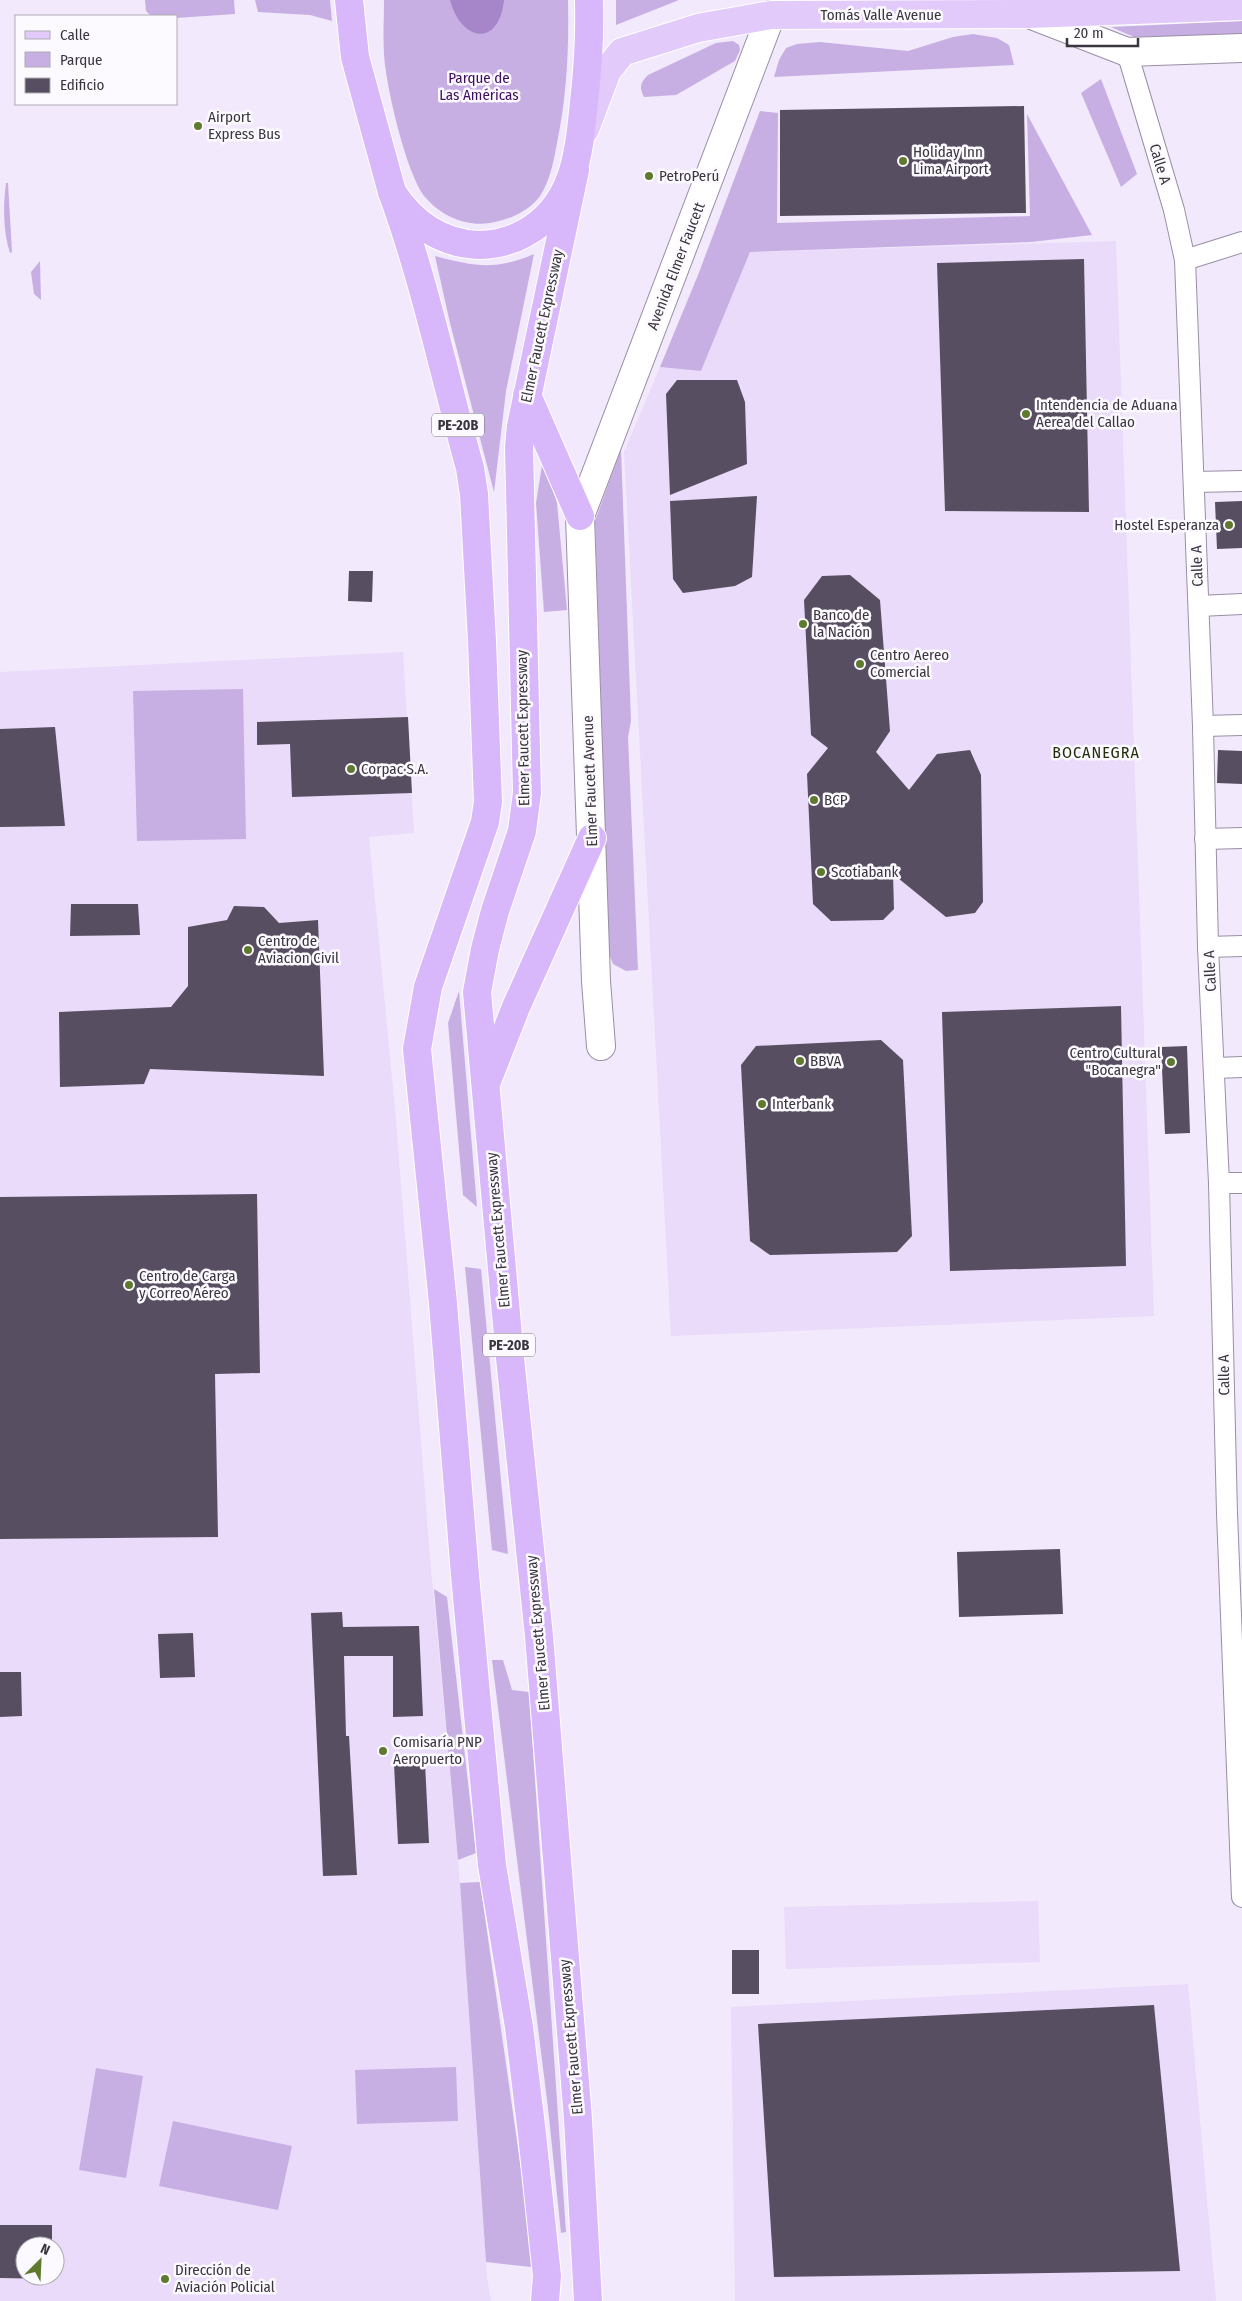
<svg xmlns="http://www.w3.org/2000/svg" width="1242" height="2301" font-family="'Fira Sans Condensed',sans-serif">
  <style>
    .built { fill: #eadbfa; fill-rule: evenodd }
    .green { fill: #c8afe3 }
    .water { fill: #a686c8 }
    .building { fill: #584e62 }
    .lines { fill: none; stroke-linecap: round; stroke-linejoin: round }
    .minor-casing { stroke: #998fa5; stroke-width: 22 }
    .secondary-casing { stroke: #998fa5; stroke-width: 30 }
    .primary-casing { stroke: #fff; stroke-width: 30 }
    .trunk-casing { stroke: #fff; stroke-width: 30 }
    .minor { stroke: #fff; stroke-width: 20 }
    .secondary { stroke: #fff; stroke-width: 28 }
    .primary { stroke: #e2cafb; stroke-width: 28 }
    .trunk { stroke: #d8b8fa; stroke-width: 28 }
    .poi-dot { fill: #5e7a2e; stroke: #fcfaff; stroke-width: 2 }
    .labels { text-anchor: middle; stroke-width: 5; stroke-linejoin: round; paint-order: stroke }
    .shield { fill: #fcfaff; stroke: #747078; stroke-width: 1 }
    .shield-label { font-size: 14px; font-weight: bold; fill: #3a353e }
    .street-label { font-size: 15px; fill: #3a353e; stroke: #fcfaff }
    .park-label { font-size: 15px; fill: #3e0e5e; stroke: #fcfaff }
    .poi-label { font-size: 15px; fill: #3a353e; stroke: #fcfaff; text-anchor: start }
    .neighbourhood-label { font-size: 16px; letter-spacing: 1px; fill: #212e0a; stroke: #fcfaff }
  </style>
  <rect width="100%" height="100%" fill="#f2e9fc"/>
  <g class="built">
    <path d="M1116,241L1154,1316L671,1336L624,452L660,367L701,371L750,252Z"/>
    <path d="M403,652L414,833L369,837L396,1120L430,1557L460,1883L487,2278L491,2301H0V672ZM25,2246H55V2276H25Z"/>
    <path d="M1038,1901L1040,1962L786,1969L784,1907Z"/>
    <path d="M1188,1984L1216,2301H735L731,2007Z"/>
  </g>
  <g class="green">
    <path d="M145,0H234L235,14L176,18V16H151L146,11Z"/>
    <path d="M255,0H330L332,21L310,15L258,12Z"/>
    <path d="M384,0H568C569,49 567,95 557,143C554,159 551,176 543,191C534,209 510,220 490,223C467,227 441,216 426,198C408,178 390,100 386,72C382,49 384,23 384,0Z"/>
    <path d="M616,0H679L616,25Z"/>
    <path d="M1242,21V34L1134,37L1111,27Z"/>
    <path d="M973,34L997,38L1009,45L1014,65L774,77L779,60L786,48L797,44L820,42L908,51L953,37Z"/>
    <path d="M733,41L739,45L740,50L735,61L676,95L644,97C639,87 640,83 648,75L716,43Z"/>
    <path d="M1101,79L1137,174L1121,187L1081,93Z"/>
    <path d="M760,111L778,113L777,223L1030,216L1027,114L1092,235L1031,242L750,252L701,371L660,367L698,275Z"/>
    <path d="M6,183H8L12,252L10,253C3,232 3,204 6,183Z"/>
    <path d="M534,254L506,391L494,492L450,323L435,256C474,266 495,271 534,254Z"/>
    <path d="M40,261L41,300L34,294L31,272Z"/>
    <path d="M621,449L631,721L628,737L638,970L626,971L613,964L609,954L595,521Z"/>
    <path d="M543,459L557,503L567,610L544,612L536,503Z"/>
    <path d="M243,689L246,839L137,841L133,691Z"/>
    <path d="M459,991L477,1207L463,1195L448,1023Z"/>
    <path d="M465,1267L481,1269L508,1554L492,1550Z"/>
    <path d="M434,1589L447,1597L476,1853L458,1860Z"/>
    <path d="M492,1660H503L512,1690L529,1692L566,2232L561,2233L548,2108Z"/>
    <path d="M480,1882L533,2253L531,2267L486,2262L460,1883Z"/>
    <path d="M456,2067L458,2121L357,2124L355,2070Z"/>
    <path d="M96,2068L143,2076L126,2178L79,2170Z"/>
    <path d="M173,2121L292,2146L278,2210L159,2186Z"/>
  </g>
  <path class="water" d="M450,0H504C499,48 461,42 450,0Z"/>
  <g class="building">
    <path d="M1024,106L1026,213L780,216V110Z"/>
    <path d="M1084,259L1089,512L945,511L937,263Z"/>
    <path d="M677,380H737L745,402L747,464L670,495L666,394Z"/>
    <path d="M757,496L752,577L735,586L683,593L673,579L670,501Z"/>
    <path d="M1242,501V548L1217,549L1215,502Z"/>
    <path d="M349,571H373L372,602L348,601Z"/>
    <path d="M850,575L880,600L890,731L876,752L909,790L937,754L970,750L981,775L983,902L975,913L946,917L893,874L894,909L883,920L831,921L813,904L807,774L828,748L811,735L804,600L822,576Z"/>
    <path d="M408,717L412,793L292,797L290,744L257,745V722Z"/>
    <path d="M55,727L65,826L0,827V729Z"/>
    <path d="M1218,750L1242,751V784L1217,783Z"/>
    <path d="M71,904H138L140,935L70,936Z"/>
    <path d="M234,906L264,907L279,923L318,920L324,1076L150,1069L144,1084L60,1087L59,1012L171,1007L188,986V927L227,920Z"/>
    <path d="M1121,1006L1126,1266L950,1271L942,1012Z"/>
    <path d="M881,1040L903,1060L912,1236L897,1252L770,1255L750,1241L741,1065L756,1046Z"/>
    <path d="M1187,1046L1190,1133L1165,1134L1161,1047Z"/>
    <path d="M257,1194L260,1373L215,1374L218,1537L0,1539V1197Z"/>
    <path d="M1060,1549L1063,1614L959,1617L957,1552Z"/>
    <path d="M342,1612L343,1627L419,1626L423,1716L393,1717V1656H344L346,1736H349L357,1875L323,1876L311,1613Z"/>
    <path d="M193,1633L195,1677L160,1678L158,1634Z"/>
    <path d="M0,1672H21L22,1716L0,1717Z"/>
    <path d="M425,1763L429,1843L398,1844L394,1764Z"/>
    <rect x="732" y="1950" width="27" height="44"/>
    <path d="M1154,2005L1180,2271L774,2277L758,2024Z"/>
    <path d="M0,2225H52V2246H25V2276H52V2279L0,2278Z"/>
  </g>
  <g class="lines">
    <g class="minor-casing">
      <g id="minor">
        <path d="M1127,52L1174,210L1185,260L1203,726L1208,947L1219,1183L1227,1513L1242,1897"/>
        <path d="M1185,260L1242,242"/>
        <path d="M1194,482L1242,481"/>
        <path d="M1199,606L1242,604"/>
        <path d="M1203,726L1242,725"/>
        <path d="M1205,839L1242,838"/>
        <path d="M1208,947L1242,946"/>
        <path d="M1215,1068L1242,1067"/>
        <path d="M1219,1183H1242"/>
      </g>
    </g>
    <g class="secondary-casing">
      <g id="secondary">
        <path d="M1029,14L1127,52L1242,48"/>
        <path d="M601,1046L596,981L580,516L771,15"/>
      </g>
    </g>
    <g class="primary-casing">
      <path id="primary" d="M585,129L607,71L622,52L698,28L771,15L1029,14L1242,6"/>
    </g>
    <g class="trunk-casing">
      <g id="trunk">
        <path d="M349,0L355,57L392,192C412,223 440,243 478,245C494,245 511,241 525,233C575,206 579,152 584,102C588,68 590,35 589,0"/>
        <path d="M575,170L521,426L519,447L527,793L522,831L495,911L485,949L477,992L510,1358L539,1636L578,2119L588,2301"/>
        <path d="M392,192C425,282 444,375 470,468L474,494L482,641L488,802L485,822L475,851L428,987L417,1049L443,1303L465,1575L492,1865L519,2027L532,2134L547,2276L545,2301"/>
        <path d="M527,395L580,516"/>
        <path d="M487,1081L516,1007L592,838"/>
      </g>
    </g>
    <use href="#minor" class="minor"/>
    <use href="#secondary" class="secondary"/>
    <use href="#primary" class="primary"/>
    <use href="#trunk" class="trunk"/>
  </g>
  <g class="poi-dot">
    <circle cx="198" cy="126" r="5"/>
    <circle cx="903" cy="161" r="5"/>
    <circle cx="649" cy="176" r="5"/>
    <circle cx="1026" cy="414" r="5"/>
    <circle cx="1229" cy="525" r="5"/>
    <circle cx="803" cy="624" r="5"/>
    <circle cx="860" cy="664" r="5"/>
    <circle cx="351" cy="769" r="5"/>
    <circle cx="814" cy="800" r="5"/>
    <circle cx="821" cy="872" r="5"/>
    <circle cx="248" cy="950" r="5"/>
    <circle cx="800" cy="1061" r="5"/>
    <circle cx="1171" cy="1062" r="5"/>
    <circle cx="762" cy="1104" r="5"/>
    <circle cx="129" cy="1285" r="5"/>
    <circle cx="383" cy="1751" r="5"/>
    <circle cx="165" cy="2279" r="5"/>
  </g>
  <g class="labels">
    <g class="shield">
      <rect x="432" y="413.5" width="52" height="23" rx="4"/>
      <rect x="483" y="1333.5" width="52" height="23" rx="4"/>
    </g>
    <g class="shield-label">
      <text x="458" y="430">PE-20B</text>
      <text x="509" y="1350">PE-20B</text>
    </g>
    <g class="street-label">
      <text x="881" y="20">Tomás Valle Avenue</text>
      <text transform="translate(1160 164) rotate(73)" y="5">Calle A</text>
      <text transform="translate(676 266) rotate(-69)" y="5">Avenida Elmer Faucett</text>
      <text transform="translate(542 326) rotate(-78)" y="5">Elmer Faucett Expressway</text>
      <text transform="translate(1197 566) rotate(-92)" y="5">Calle A</text>
      <text transform="translate(523 728) rotate(-91)" y="5">Elmer Faucett Expressway</text>
      <text transform="translate(590 781) rotate(-92)" y="5">Elmer Faucett Avenue</text>
      <text transform="translate(1210 971) rotate(-93)" y="5">Calle A</text>
      <text transform="translate(498 1230) rotate(-95)" y="5">Elmer Faucett Expressway</text>
      <text transform="translate(1224 1375) rotate(-91)" y="5">Calle A</text>
      <text transform="translate(538 1633) rotate(-95)" y="5">Elmer Faucett Expressway</text>
      <text transform="translate(571 2037) rotate(-95)" y="5">Elmer Faucett Expressway</text>
    </g>
    <g class="park-label">
      <text x="479" y="83">Parque de<tspan x="479" dy="17">Las Américas</tspan></text>
    </g>
    <g class="poi-label">
      <text x="208" y="122">Airport<tspan x="208" dy="17">Express Bus</tspan></text>
      <text x="913" y="157">Holiday Inn<tspan x="913" dy="17">Lima Airport</tspan></text>
      <text x="659" y="181">PetroPerú</text>
      <text x="1036" y="410">Intendencia de Aduana<tspan x="1036" dy="17">Aerea del Callao</tspan></text>
      <text x="1219" y="530" text-anchor="end">Hostel Esperanza</text>
      <text x="813" y="620">Banco de<tspan x="813" dy="17">la Nación</tspan></text>
      <text x="870" y="660">Centro Aereo<tspan x="870" dy="17">Comercial</tspan></text>
      <text x="361" y="774">Corpac S.A.</text>
      <text x="824" y="805">BCP</text>
      <text x="831" y="877">Scotiabank</text>
      <text x="258" y="946">Centro de<tspan x="258" dy="17">Aviacion Civil</tspan></text>
      <text x="1161" y="1058" text-anchor="end">Centro Cultural<tspan x="1161" dy="17">"Bocanegra"</tspan></text>
      <text x="810" y="1066">BBVA</text>
      <text x="772" y="1109">Interbank</text>
      <text x="139" y="1281">Centro de Carga<tspan x="139" dy="17">y Correo Aéreo</tspan></text>
      <text x="393" y="1747">Comisaría PNP<tspan x="393" dy="17">Aeropuerto</tspan></text>
      <text x="175" y="2275">Dirección de<tspan x="175" dy="17">Aviación Policial</tspan></text>
    </g>
    <g class="neighbourhood-label">
      <text x="1096" y="758">BOCANEGRA</text>
    </g>
  </g>
  <rect x="15" y="15" width="162" height="90" fill="#fcfaff" stroke="#aeabb2"/>
  <rect x="25" y="31" width="25" height="8" fill="#e2cafb" stroke="#aeabb2"/>
  <text x="60" y="40" font-size="15" fill="#3a353e">Calle</text>
  <rect x="25" y="52" width="25" height="15" fill="#c8afe3" stroke="#aeabb2"/>
  <text x="60" y="65" font-size="15" fill="#3a353e">Parque</text>
  <rect x="25" y="78" width="25" height="15" fill="#584e62" stroke="#aeabb2"/>
  <text x="60" y="90" font-size="15" fill="#3a353e">Edificio</text>
  <g transform="translate(40 2261) rotate(24)"><circle r="24" fill="#fcfaff" stroke="#aeabb2"/>
  <path d="M0-4L9 19L0 12L-9 19Z" fill="#5e7a2e"/>
  <text y="-8" font-size="14" font-weight="bold" text-anchor="middle" fill="#3a353e">N</text>
  </g>
  <path d="M1067 38v8h71v-8" fill="none" stroke="#3a353e" stroke-width="2.5"/>
  <text x="1074" y="38" font-size="15" fill="#3a353e" stroke="#fcfaff" stroke-width="4" paint-order="stroke">20 m</text>
</svg>
